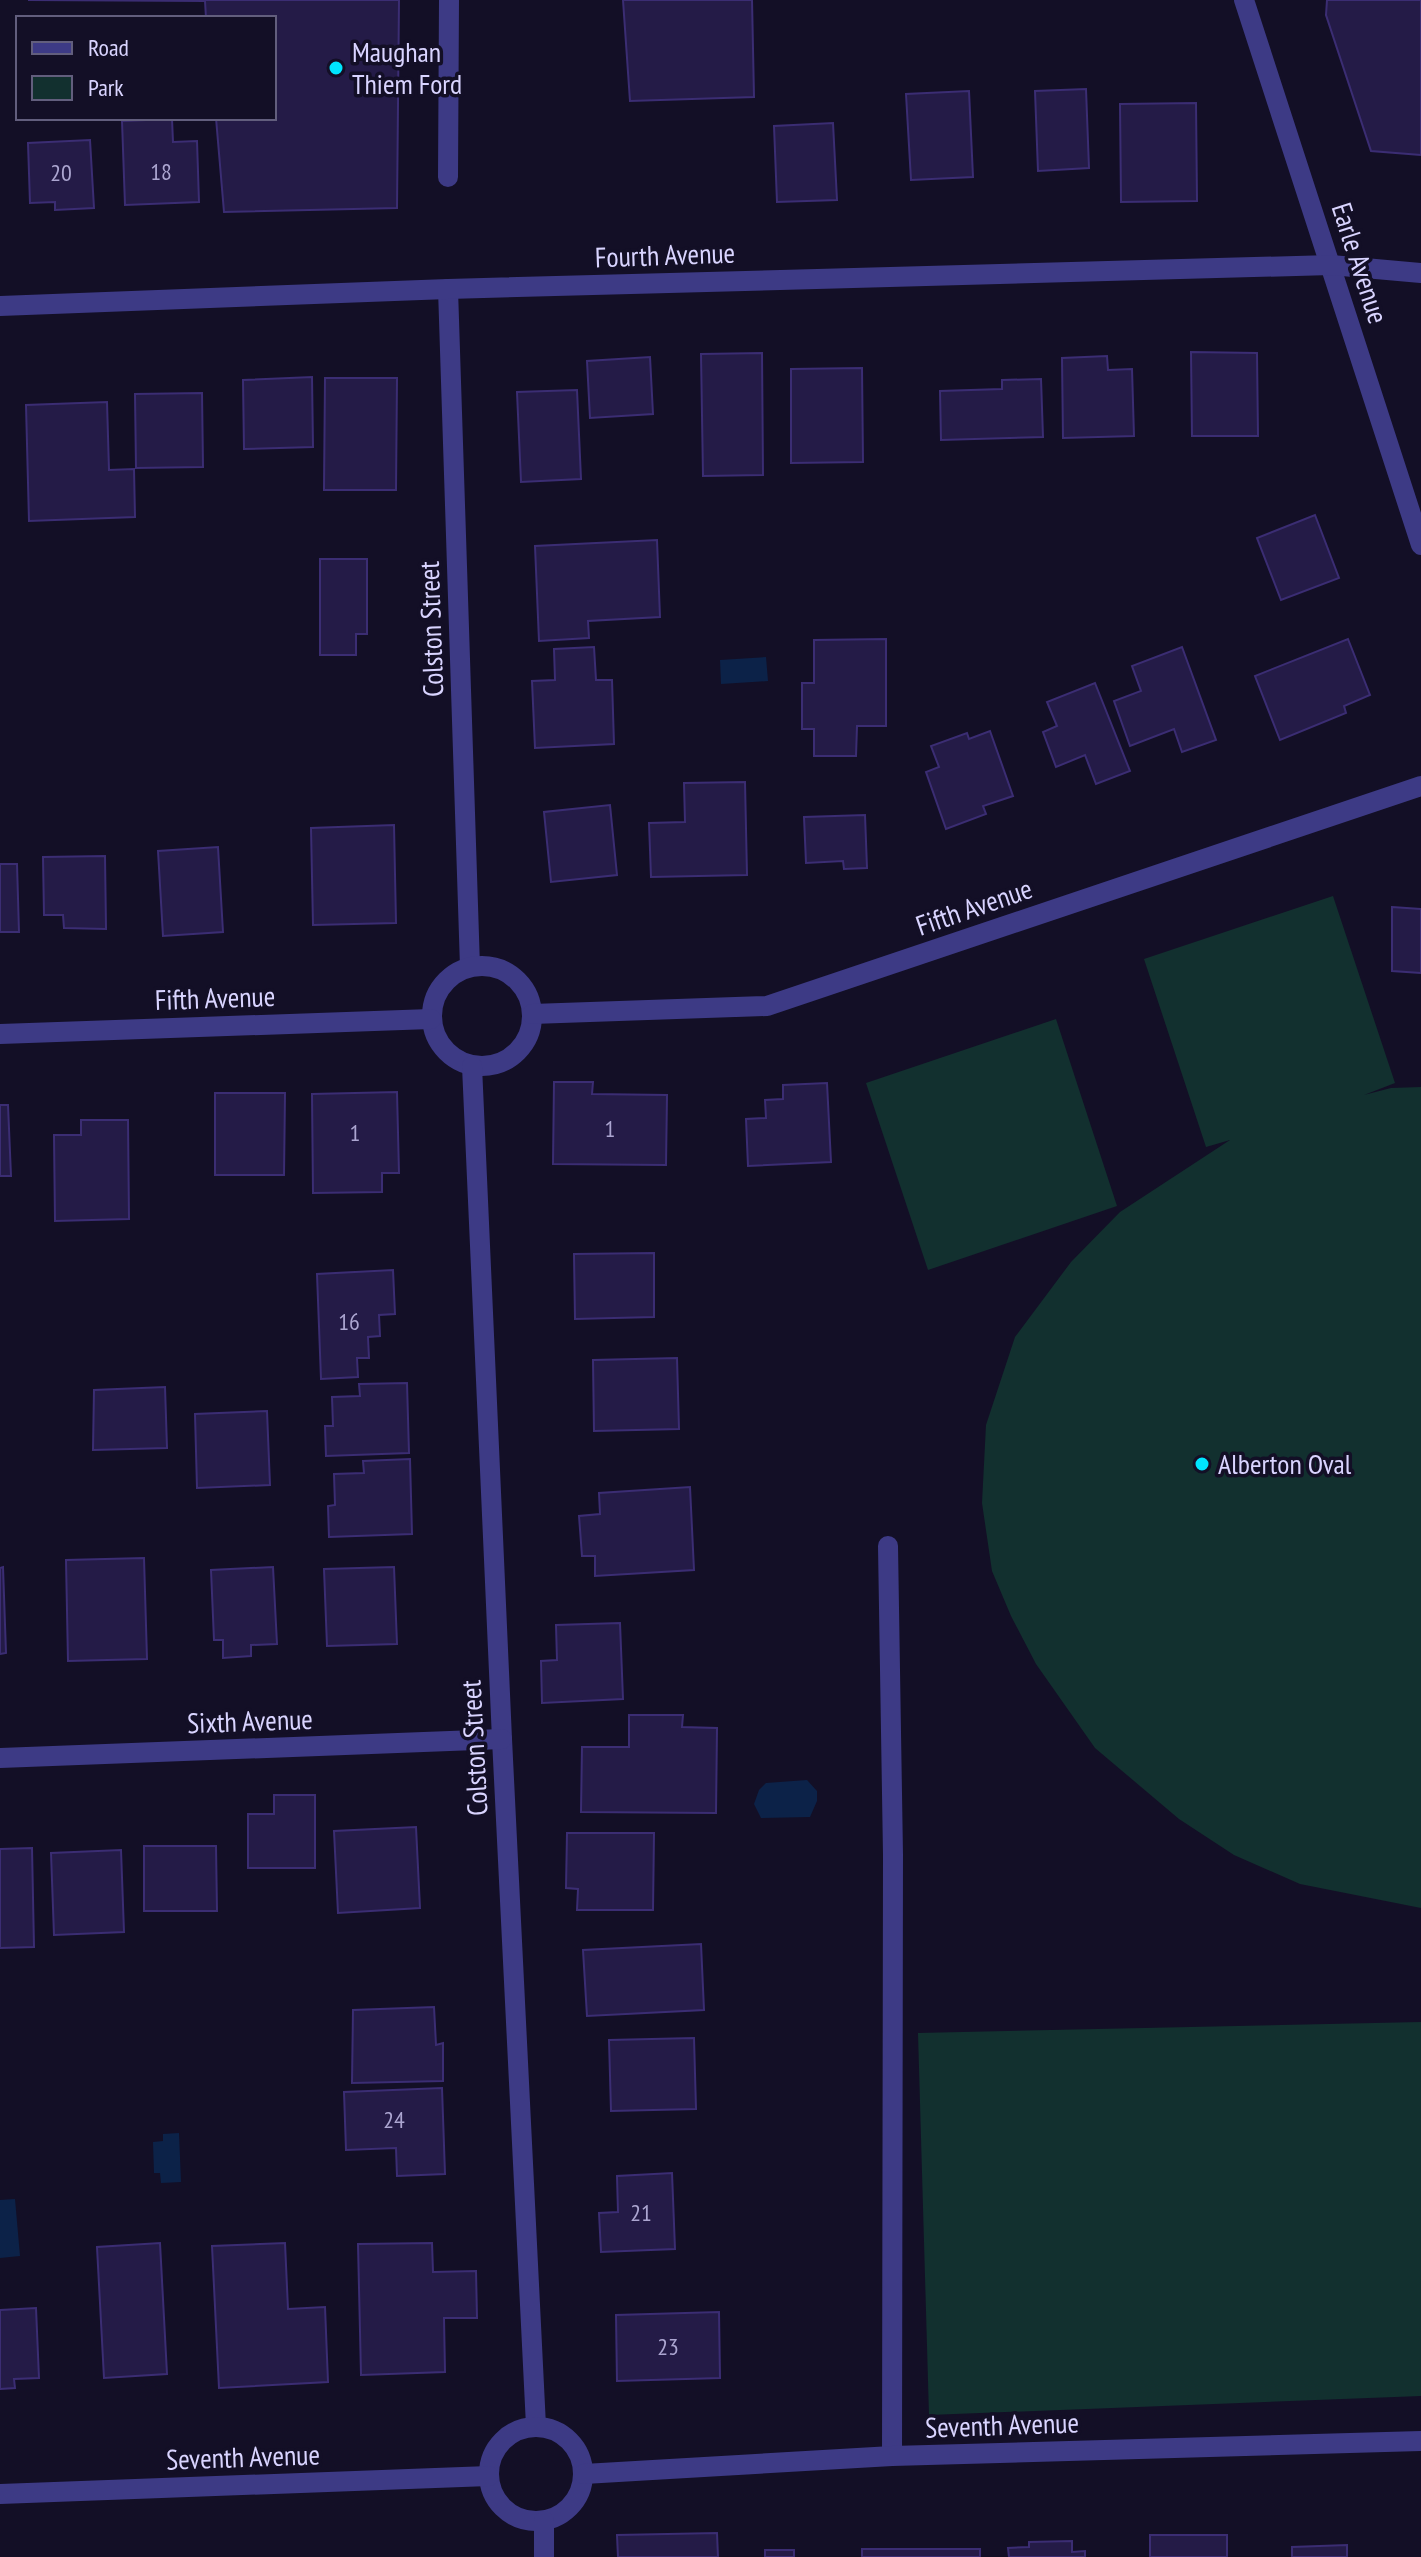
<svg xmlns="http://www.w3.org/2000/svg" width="1421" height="2557" font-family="'PT Sans Narrow',sans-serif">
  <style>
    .green { fill: #12302f }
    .water { fill: #0c2248 }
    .building { fill: #241b47; stroke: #3b2d73; stroke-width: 2 }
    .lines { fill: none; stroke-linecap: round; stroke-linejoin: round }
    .minor { stroke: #3d3a85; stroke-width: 20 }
    .poi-dot { fill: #00e5ff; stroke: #130f26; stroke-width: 3 }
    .labels { text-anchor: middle; stroke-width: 7; stroke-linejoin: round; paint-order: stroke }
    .number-label { font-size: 24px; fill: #aca6d1 }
    .poi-label { font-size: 28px; fill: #d9d4ff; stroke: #130f26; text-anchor: start }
    .street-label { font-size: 28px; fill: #d9d4ff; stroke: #130f26 }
  </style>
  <rect width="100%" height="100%" fill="#130f26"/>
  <g class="green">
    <path d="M1333,896L1395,1083L1364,1095L1391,1088L1421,1087V1908L1300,1884L1234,1855L1179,1819L1095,1748L1036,1664L1011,1616L992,1571L982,1503L986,1425L1015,1337L1071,1262L1120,1212L1230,1140L1206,1147L1144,959Z"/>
    <path d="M1056,1019L1117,1206L928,1270L866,1083Z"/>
    <path d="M1421,2022V2396L929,2415L918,2033Z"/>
  </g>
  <g class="water">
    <path d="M766,657L768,681L721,684L720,660Z"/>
    <path d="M807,1780L817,1791V1801L810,1817L761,1818L754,1804L759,1790L766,1783Z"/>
    <path d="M179,2133L181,2182L161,2183L160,2173H154L153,2142L163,2141V2134Z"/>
    <path d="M15,2199L20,2256L0,2258V2200Z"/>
  </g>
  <g class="building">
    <path d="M28,0H399L397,208L224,212L216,118H274V18H206L205,1Z"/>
    <path d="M623,0H752L754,97L630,101Z"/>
    <path d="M1327,0H1421V155L1371,151L1326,15Z"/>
    <path d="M1086,89L1089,168L1038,171L1035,91Z"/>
    <path d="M969,91L973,177L911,180L906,94Z"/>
    <path d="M1196,103L1197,201L1121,202L1120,104Z"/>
    <path d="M172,119L173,142L197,141L199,202L125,205L122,121Z"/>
    <path d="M833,123L837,200L777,202L774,126Z"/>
    <path d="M90,140L94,208L55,210V202L30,203L28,143Z"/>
    <path d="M1191,352L1257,353L1258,436H1192Z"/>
    <path d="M762,353L763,475L703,476L701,354Z"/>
    <path d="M1107,356L1108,370L1132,369L1134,436L1063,438L1062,358Z"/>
    <path d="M650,357L653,414L590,418L587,361Z"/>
    <path d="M862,368L863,462L791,463V369Z"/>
    <path d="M312,377L313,447L244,449L243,380Z"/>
    <path d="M325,378H397L396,490H324Z"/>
    <path d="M1041,379L1043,437L941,440L940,391L1002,389V380Z"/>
    <path d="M577,390L581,479L521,482L517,392Z"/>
    <path d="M202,393L203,467L136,468L135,394Z"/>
    <path d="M107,402L109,470L134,469L135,517L29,521L26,405Z"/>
    <path d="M1315,515L1339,578L1281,600L1257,538Z"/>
    <path d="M657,540L660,617L588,621L589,638L539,641L535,546Z"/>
    <path d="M320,559H367V634H356V655H320Z"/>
    <path d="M886,639V726H857L856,756H814V729H802V683H814V640Z"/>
    <path d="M1348,639L1370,695L1344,706L1346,713L1280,740L1255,676Z"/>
    <path d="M594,647L596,680H612L614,744L535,748L532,681L555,680L554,649Z"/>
    <path d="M1182,647L1216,740L1182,752L1174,729L1130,746L1114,701L1141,691L1132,666Z"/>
    <path d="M1095,683L1130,771L1096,784L1085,755L1056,767L1043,732L1057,726L1047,702Z"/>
    <path d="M990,731L1013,796L983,806L986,814L946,829L926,772L939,767L931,746L967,733L969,739Z"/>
    <path d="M745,782L747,875L651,877L649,823L685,822L684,783Z"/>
    <path d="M610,805L617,875L551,882L544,812Z"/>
    <path d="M865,815L867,868L844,869L843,861L806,863L804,817Z"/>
    <path d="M394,825L396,923L313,925L311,828Z"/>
    <path d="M218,847L223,932L163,936L158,851Z"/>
    <path d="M105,856L106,929L64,928L63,915H44L43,857Z"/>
    <path d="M0,864H17L19,932H0Z"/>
    <path d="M1392,907L1421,909V973L1392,971Z"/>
    <path d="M554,1082H593L592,1094L667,1095L666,1165L553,1164Z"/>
    <path d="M827,1083L831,1162L748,1166L746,1119L766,1118L765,1100L783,1099V1085Z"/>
    <path d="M397,1092L399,1173H382V1192L313,1193L312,1094Z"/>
    <path d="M215,1093H285L284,1175H215Z"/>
    <path d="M0,1105H8L11,1176H0Z"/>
    <path d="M81,1120H128L129,1219L55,1221L54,1135H81Z"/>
    <path d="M654,1253V1317L575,1319L574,1254Z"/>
    <path d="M393,1270L395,1314L379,1315L380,1336L368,1337L369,1358H357L358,1377L321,1379L317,1274Z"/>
    <path d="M677,1358L679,1429L594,1431L593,1360Z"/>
    <path d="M407,1383L409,1453L326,1456L325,1426H333L332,1397L360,1396L359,1384Z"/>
    <path d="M165,1387L167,1448L93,1450L94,1390Z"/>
    <path d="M267,1411L270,1485L197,1488L195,1414Z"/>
    <path d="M410,1459L412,1534L329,1537L328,1506L335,1505L334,1474L364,1473L363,1461Z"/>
    <path d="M690,1487L694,1570L595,1576V1556H582L579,1516L600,1514L599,1493Z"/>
    <path d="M144,1558L147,1659L68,1661L66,1560Z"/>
    <path d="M3,1567L6,1653L0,1654V1568Z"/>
    <path d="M273,1567L277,1644L251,1645V1656L223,1658V1640H214L211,1570Z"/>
    <path d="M394,1567L397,1644L327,1646L324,1569Z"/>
    <path d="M620,1623L623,1699L542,1703L541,1661L557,1660L556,1625Z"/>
    <path d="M629,1715H683L682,1727L717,1728L716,1813L581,1812L582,1747H629Z"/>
    <path d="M274,1795H315V1868H248V1814H274Z"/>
    <path d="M416,1827L420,1908L338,1913L334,1831Z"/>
    <path d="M567,1833H654L653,1910H577L578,1889L566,1888Z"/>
    <path d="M144,1846H216L217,1911H144Z"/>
    <path d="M32,1848L34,1947L0,1948V1849Z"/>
    <path d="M121,1850L124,1932L54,1935L51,1853Z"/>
    <path d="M701,1944L704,2010L587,2016L583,1950Z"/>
    <path d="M434,2007L436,2045L443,2043V2081L352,2083L353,2010Z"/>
    <path d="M694,2038L696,2109L611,2111L609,2040Z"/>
    <path d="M442,2088L445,2174L397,2176L396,2148L346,2150L344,2092Z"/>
    <path d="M672,2173L675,2249L601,2252L599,2213L618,2212L617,2176Z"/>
    <path d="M160,2243L167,2374L104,2378L97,2247Z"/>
    <path d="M285,2243L288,2309L325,2307L328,2382L219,2388L212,2246Z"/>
    <path d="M432,2243L433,2272L476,2271L477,2318H444L445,2372L361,2375L358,2244Z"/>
    <path d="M36,2308L39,2378L14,2379L15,2388L0,2389V2310Z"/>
    <path d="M719,2312L720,2378L617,2381L616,2315Z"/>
    <path d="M717,2533L718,2557H618L617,2535Z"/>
    <rect x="1150" y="2535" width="77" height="22"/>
    <path d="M1072,2541V2552L1085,2551V2557H1009L1008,2548L1029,2547V2542Z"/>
    <path d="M1347,2545V2557H1292V2547Z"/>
    <rect x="862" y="2549" width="118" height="8"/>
    <rect x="765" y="2550" width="29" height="7"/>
  </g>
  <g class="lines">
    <g class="minor">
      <path d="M1244,0L1421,545"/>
      <path d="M448,177L449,0"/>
      <path d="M448,289L470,967"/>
      <path d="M0,306L448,289L1331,265L1421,273"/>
      <circle cx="482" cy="1016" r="50"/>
      <path d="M532,1014L767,1006L1421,786"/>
      <path d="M0,1034L431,1019"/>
      <path d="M472,1066L502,1739L536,2426"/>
      <path d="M888,1546L893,1855L892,2456"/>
      <path d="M0,1758L502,1739"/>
      <circle cx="536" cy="2474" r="47"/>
      <path d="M584,2474L892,2456L1421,2441"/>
      <path d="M0,2494L489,2476"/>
      <path d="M544,2521V2557"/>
    </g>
  </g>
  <g class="poi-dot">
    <circle cx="336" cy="68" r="8"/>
    <circle cx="1202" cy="1464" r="8"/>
  </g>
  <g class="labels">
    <g class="number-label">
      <text x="161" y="180">18</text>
      <text x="61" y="181">20</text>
      <text x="610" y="1137">1</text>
      <text x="355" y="1141">1</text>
      <text x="349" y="1330">16</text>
      <text x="394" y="2128">24</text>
      <text x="641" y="2221">21</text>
      <text x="668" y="2355">23</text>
    </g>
    <g class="poi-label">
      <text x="352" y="62">Maughan<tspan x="352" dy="32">Thiem Ford</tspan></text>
      <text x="1218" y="1474">Alberton Oval</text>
    </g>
    <g class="street-label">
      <text transform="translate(665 255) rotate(-2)" y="10">Fourth Avenue</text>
      <text transform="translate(1360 263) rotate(72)" y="10">Earle Avenue</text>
      <text transform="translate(431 629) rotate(-92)" y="10">Colston Street</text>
      <text transform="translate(974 907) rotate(-19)" y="10">Fifth Avenue</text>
      <text transform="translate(215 998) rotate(-2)" y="10">Fifth Avenue</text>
      <text transform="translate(250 1721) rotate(-2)" y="10">Sixth Avenue</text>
      <text transform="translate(474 1748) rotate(-93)" y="10">Colston Street</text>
      <text transform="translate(1002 2425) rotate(-2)" y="10">Seventh Avenue</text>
      <text transform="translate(243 2457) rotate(-2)" y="10">Seventh Avenue</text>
    </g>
  </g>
  <rect x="16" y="16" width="260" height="104" fill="#130f26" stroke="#625e7d" stroke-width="2"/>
  <rect x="32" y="42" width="40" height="12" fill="#3d3a85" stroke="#625e7d" stroke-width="2"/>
  <text x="88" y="56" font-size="24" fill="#d9d4ff">Road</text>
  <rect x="32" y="76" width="40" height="24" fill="#12302f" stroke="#625e7d" stroke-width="2"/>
  <text x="88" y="96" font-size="24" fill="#d9d4ff">Park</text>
</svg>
